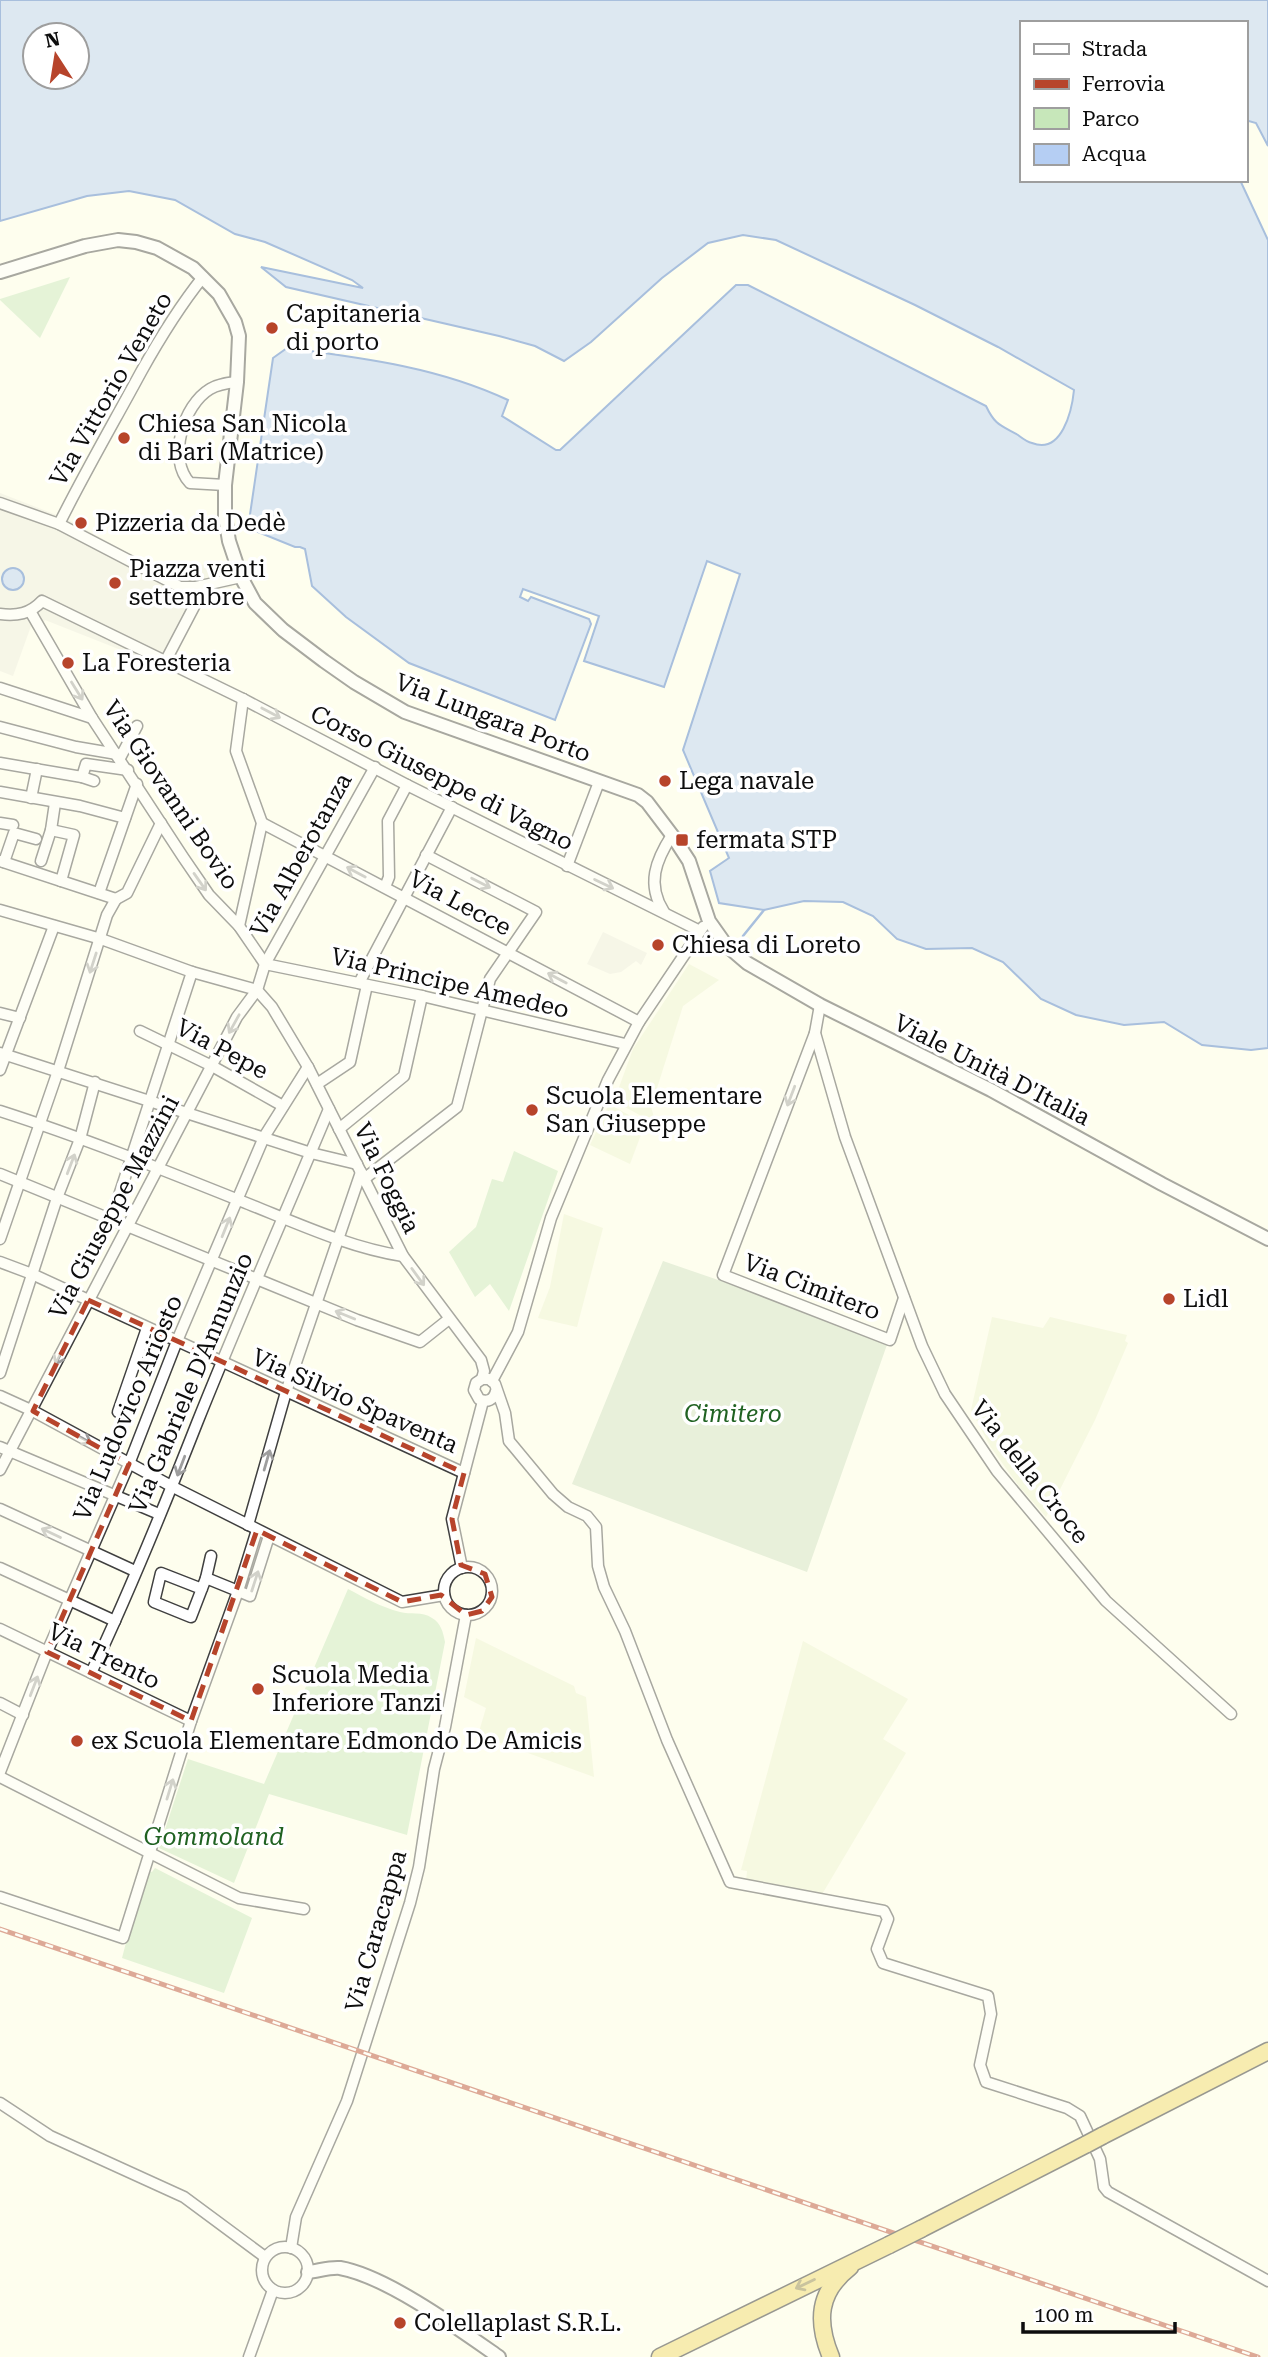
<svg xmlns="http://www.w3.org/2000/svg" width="1268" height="2357" font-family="'Roboto Serif',serif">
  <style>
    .farmland { fill: #eef3d0 }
    .green { fill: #c7e7ba }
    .cemetery { fill: #cedfc0 }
    .plaza { fill: #eeedde }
    .water { fill: #b5cef3; stroke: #4073c7; stroke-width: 2; fill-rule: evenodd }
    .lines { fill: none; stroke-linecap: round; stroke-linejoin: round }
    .stream { stroke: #4073c7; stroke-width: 2.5 }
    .minor-casing { stroke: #404040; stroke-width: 13 }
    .tertiary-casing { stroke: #404040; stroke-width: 16 }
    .trunk-casing { stroke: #1e1e1e; stroke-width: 19 }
    .minor { stroke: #fff; stroke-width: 10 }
    .tertiary { stroke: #fff; stroke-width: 12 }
    .trunk { stroke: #f0d864; stroke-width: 16 }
    .rail-casing { stroke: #b7442b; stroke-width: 5 }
    .rail { stroke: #fff; stroke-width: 2.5; stroke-dasharray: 8; stroke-linecap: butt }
    .trunk-bridge-casing { stroke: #1e1e1e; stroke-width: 19; stroke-linecap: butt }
    .trunk-bridge { stroke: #f0d864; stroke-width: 16 }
    .oneway { stroke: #9e9e9e }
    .oneway2 { stroke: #8a7d3d }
    .marked { fill: none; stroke: #b7442b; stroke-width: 5; stroke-dasharray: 14 9; stroke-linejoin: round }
    .poi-dot { fill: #b7442b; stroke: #fff; stroke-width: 2.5 }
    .labels { text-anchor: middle; stroke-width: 7; stroke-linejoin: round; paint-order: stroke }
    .poi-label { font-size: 24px; fill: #0d0d0d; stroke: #fff; text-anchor: start }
    .street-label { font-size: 24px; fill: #0d0d0d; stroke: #fff }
    .park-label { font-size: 24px; font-style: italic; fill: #206222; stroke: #fff }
  </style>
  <rect width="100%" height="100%" fill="#fefeee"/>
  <g class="farmland">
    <path d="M689,964L719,980L683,1006L651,1107L656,1124L614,1101L633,1049Z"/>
    <path d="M609,1104L645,1124L630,1164L590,1145Z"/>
    <path d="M564,1214L603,1228L577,1327L538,1318L550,1287Z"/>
    <path d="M992,1317L1043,1328L1050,1317L1127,1335L1125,1341L1128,1343L1095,1420L1046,1517L1018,1485L990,1446L971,1410Z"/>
    <path d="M476,1638L574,1686L576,1693L586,1697L594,1777L478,1735L486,1708L464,1697Z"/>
    <path d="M803,1641L908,1699L883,1739L906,1753L821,1896L746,1882L747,1871L741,1870Z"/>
  </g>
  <g class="green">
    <path d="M70,277L40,338L0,300V299Z"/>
    <path d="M514,1151L558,1171L509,1311L490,1284L475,1297L449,1252L476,1227L492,1179L503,1182Z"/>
    <path d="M348,1589C365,1598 381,1607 400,1612C410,1615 422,1611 432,1618C441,1623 443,1632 445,1642L407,1835L269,1794L234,1883L159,1848L188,1759L264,1784Z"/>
    <path d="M155,1868L252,1918L224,1993L122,1958L145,1870L152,1872Z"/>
  </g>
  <path class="cemetery" d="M663,1261L889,1339L807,1572L572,1484Z"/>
  <g class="plaza">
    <path d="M0,493L67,519L171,577L181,578L188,567L225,561L232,587L210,591L204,595L165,671L121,650L45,620L37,635L31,626L13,676L0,671Z"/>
    <path d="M603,932L647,953L641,965L636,961L621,972L610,974L587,964Z"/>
  </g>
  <g class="water">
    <path d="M0,0H1268V146L1256,123L1245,120V23H1021V180H1240L1268,240V1048L1251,1050L1202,1045L1164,1022L1124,1025L1076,1015L1041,999L1003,962L972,948L926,949L897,939L873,916L843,902L804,901L764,910L719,903L710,871L729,858L683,750L740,574L707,561L664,687L584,661L599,616L523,589L520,597L528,601L531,597L589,619L591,624L555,720L409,663L346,617L312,586L305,549L300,547H295L248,528L273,358L287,348C363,358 438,367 508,400L502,416L556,450H560L736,285H748L986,406C995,425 1000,425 1018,435C1022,438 1027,442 1032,443C1062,455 1072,410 1074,390L998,347L915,305L776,240L743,235L708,243L662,278L591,342L564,361L535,346L499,336L286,287L261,267L363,288L352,280L265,242L235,234L175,200L129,191L87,196L0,221ZM77,35V77H35V35Z"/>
    <circle cx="13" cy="579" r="11"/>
  </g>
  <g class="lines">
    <path class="stream" d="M743,936L764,910"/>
    <g class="minor-casing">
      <g id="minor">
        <path d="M225,485L190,483C167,459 183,405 210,389C218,384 228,383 237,382"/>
        <path d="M0,503L59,524L180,587H196L241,577"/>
        <path d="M59,524C85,472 114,422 141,372C160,338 179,307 203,277"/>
        <path d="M30,611L92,718L183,857L209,895L239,926L265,964"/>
        <path d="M0,614C17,616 30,614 42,601L243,699L407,785L700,931"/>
        <path d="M165,662L197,601L196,587"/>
        <path d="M0,688L92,718"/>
        <path d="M0,727L76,747L117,754"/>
        <path d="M120,758L137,726"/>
        <path d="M0,763L82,777L94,781"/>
        <path d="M82,777L86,764L128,770"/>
        <path d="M0,792L80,806L125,818"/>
        <path d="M31,798L37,769"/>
        <path d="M0,823L13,825"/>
        <path d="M262,823L639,1022"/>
        <path d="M51,830L74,835L61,881"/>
        <path d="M0,861L116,899"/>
        <path d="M41,861L51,830L55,803"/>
        <path d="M4,862L14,833L36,839"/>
        <path d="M567,866L599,782"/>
        <path d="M385,887L389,877L388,821L407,785"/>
        <path d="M99,893L137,784"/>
        <path d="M116,899L127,893L161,823"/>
        <path d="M0,910L101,939L192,972L257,990L272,1007L308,1067L403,1256L481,1360L484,1371L482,1379"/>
        <path d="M664,912C646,884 656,860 672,835"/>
        <path d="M239,926L262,823L236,751L243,699"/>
        <path d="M265,964L422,996L625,1044"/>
        <path d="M359,983L452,807"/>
        <path d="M820,1005L815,1033L845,1137L922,1346L945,1394L997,1471L1106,1601L1231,1714"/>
        <path d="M0,1013L20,1018"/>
        <path d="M140,1031L212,1066L283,1106"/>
        <path d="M815,1033L723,1275L890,1340L904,1298"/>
        <path d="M0,1053L311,1153L357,1164"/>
        <path d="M0,1070L54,926"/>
        <path d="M317,1084L350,1062L367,985"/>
        <path d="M0,1111C81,1137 161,1169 241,1201C292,1221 349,1248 403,1256"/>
        <path d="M339,1129L404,1076L422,996"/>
        <path d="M0,1174L357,1320L420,1342L449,1319"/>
        <path d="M364,1179L457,1107L490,979L536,912L426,855"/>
        <path d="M111,1220L192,972"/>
        <path d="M0,1239L58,1071L107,915L116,899"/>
        <path d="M0,1262L32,1274L464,1473"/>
        <path d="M0,1373L57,1198L80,1139L95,1082"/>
        <path d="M492,1381L518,1332L551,1218L608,1080L639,1022L703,927"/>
        <path d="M496,1391C494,1400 487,1403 479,1399L474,1390L476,1383L482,1379H489L495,1384L505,1413L509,1441L553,1494L568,1507L587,1516L596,1527L598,1566L604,1587L625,1631L667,1740L730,1882L884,1911L888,1919L877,1949L883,1963L988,1996L991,2014L980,2065L986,2082L1067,2108L1080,2116L1100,2159L1104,2187L1108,2192L1268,2281"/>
        <path d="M0,1396L33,1411L173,1487L402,1602L444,1595"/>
        <path d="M118,1412L147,1328"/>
        <path d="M0,1447L159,1514"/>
        <path d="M0,1470L237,1017L257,990L265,964L375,767"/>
        <path d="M0,1509L135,1571"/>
        <path d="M248,1525L286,1392L361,1172"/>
        <path d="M257,1530L238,1591L250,1596L269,1536"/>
        <circle cx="468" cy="1591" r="24"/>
        <path d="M0,1568L115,1621"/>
        <path d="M462,1568L452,1519L483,1401"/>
        <path d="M202,1589L161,1573L154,1602L191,1617L206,1578L211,1556"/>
        <path d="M0,1629L191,1721"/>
        <path d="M91,1673C130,1591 164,1507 197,1423C239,1318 285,1214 329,1109"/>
        <path d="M0,1703L23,1715"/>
        <path d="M0,1772L47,1652L129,1464L177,1341L264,1137L308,1067"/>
        <path d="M0,1777L239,1898L304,1909"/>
        <path d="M0,1897L123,1938L191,1721L238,1591L206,1578"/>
        <path d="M0,2103L50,2136L184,2197L265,2257"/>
        <circle cx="285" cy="2270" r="23"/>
        <path d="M291,2248L296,2217L347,2101L410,1903L419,1867L434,1769L445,1727L466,1615"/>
        <path d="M249,2357L273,2290"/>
      </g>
    </g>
    <g class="tertiary-casing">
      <g id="tertiary">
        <path d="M0,272L85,246L118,240L136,242L157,248L193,268L219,294L235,322L239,336L237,382L225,485V517L229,541L241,577L255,603L283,630L324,661L354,682L405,712L638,795L647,802L672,835L689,861L709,921L726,945L747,963L820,1005L991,1090L1162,1184L1268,1239"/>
        <path d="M308,2272C318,2271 330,2267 340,2268C386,2276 459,2329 499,2357"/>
      </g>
    </g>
    <g class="trunk-casing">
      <g id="trunk">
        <path d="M1102,2136L1268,2051"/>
        <path d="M921,2229L1087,2144"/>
        <path d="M660,2357L889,2245"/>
        <path d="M831,2357C816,2321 818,2292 850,2267"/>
      </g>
    </g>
    <use href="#minor" class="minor"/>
    <use href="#tertiary" class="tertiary"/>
    <use href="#trunk" class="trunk"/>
    <g class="rail-casing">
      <path id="rail" d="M0,1929L1258,2357"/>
    </g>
    <use href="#rail" class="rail"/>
    <g class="trunk-bridge-casing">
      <g id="trunk-bridge">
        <path d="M1087,2144L1102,2136"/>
        <path d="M889,2245L921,2229"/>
      </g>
    </g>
    <use href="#trunk-bridge" class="trunk-bridge"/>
  </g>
  <defs><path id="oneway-shaft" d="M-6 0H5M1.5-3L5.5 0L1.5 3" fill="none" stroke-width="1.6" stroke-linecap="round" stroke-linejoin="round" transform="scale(1.75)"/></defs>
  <g class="oneway">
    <use href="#oneway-shaft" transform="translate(77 691) rotate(58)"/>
    <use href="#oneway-shaft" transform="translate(271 713) rotate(28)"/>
    <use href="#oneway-shaft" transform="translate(356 872) rotate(-152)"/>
    <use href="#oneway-shaft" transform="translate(200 882) rotate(55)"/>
    <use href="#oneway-shaft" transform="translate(481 883) rotate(27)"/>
    <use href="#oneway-shaft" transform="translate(604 884) rotate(26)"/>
    <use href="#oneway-shaft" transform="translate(93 963) rotate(108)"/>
    <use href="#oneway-shaft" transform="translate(557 978) rotate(-152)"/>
    <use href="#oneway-shaft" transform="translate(234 1024) rotate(119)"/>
    <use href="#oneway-shaft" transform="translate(791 1096) rotate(111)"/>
    <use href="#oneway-shaft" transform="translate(71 1164) rotate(-69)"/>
    <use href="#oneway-shaft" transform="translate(226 1227) rotate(-68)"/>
    <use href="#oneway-shaft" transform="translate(418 1277) rotate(54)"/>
    <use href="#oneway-shaft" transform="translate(345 1315) rotate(-158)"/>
    <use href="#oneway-shaft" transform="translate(60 1355) rotate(116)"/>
    <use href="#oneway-shaft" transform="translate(82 1438) rotate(29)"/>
    <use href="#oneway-shaft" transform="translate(267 1460) rotate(-74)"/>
    <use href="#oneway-shaft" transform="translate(181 1466) rotate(111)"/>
    <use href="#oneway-shaft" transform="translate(51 1533) rotate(-155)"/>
    <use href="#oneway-shaft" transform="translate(255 1581) rotate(-72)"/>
    <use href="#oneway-shaft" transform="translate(34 1686) rotate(-69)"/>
    <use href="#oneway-shaft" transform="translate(170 1789) rotate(-73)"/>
  </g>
  <use class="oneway2" href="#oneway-shaft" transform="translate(805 2284) rotate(154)"/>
  <path d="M0 0H1268V2357H0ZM88,1300L464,1473L452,1519L461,1565L485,1574L492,1597L482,1611L466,1615L441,1595L402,1602L257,1530L191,1721L47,1652L129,1464L33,1411Z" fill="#fefeee" fill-opacity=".55" fill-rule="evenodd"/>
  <path class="marked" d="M88,1300L464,1473L452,1519L461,1565L485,1574L492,1597L482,1611L466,1615L441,1595L402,1602L257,1530L191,1721L47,1652L129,1464L33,1411Z"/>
  <g class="poi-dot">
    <circle cx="272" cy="328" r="7"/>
    <circle cx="124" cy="438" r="7"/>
    <circle cx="81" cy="523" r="7"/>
    <circle cx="115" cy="583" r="7"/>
    <circle cx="68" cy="663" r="7"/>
    <circle cx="665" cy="781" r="7"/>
    <rect x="675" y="833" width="14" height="14" rx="3.5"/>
    <circle cx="658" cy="945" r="7"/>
    <circle cx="532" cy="1110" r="7"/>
    <circle cx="1169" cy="1299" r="7"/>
    <circle cx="258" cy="1689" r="7"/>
    <circle cx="77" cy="1741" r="7"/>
    <circle cx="400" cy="2323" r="7"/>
  </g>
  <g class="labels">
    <g class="poi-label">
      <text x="286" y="322">Capitaneria<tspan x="286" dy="28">di porto</tspan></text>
      <text x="138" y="432">Chiesa San Nicola<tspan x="138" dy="28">di Bari (Matrice)</tspan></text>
      <text x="95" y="531">Pizzeria da Dedè</text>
      <text x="129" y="577">Piazza venti<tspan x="129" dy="28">settembre</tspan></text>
      <text x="82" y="671">La Foresteria</text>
      <text x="679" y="789">Lega navale</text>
      <text x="696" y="848">fermata STP</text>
      <text x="672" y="953">Chiesa di Loreto</text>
      <text x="546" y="1104">Scuola Elementare<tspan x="546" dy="28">San Giuseppe</tspan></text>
      <text x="1183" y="1307">Lidl</text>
      <text x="272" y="1683">Scuola Media<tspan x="272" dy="28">Inferiore Tanzi</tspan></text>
      <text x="91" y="1749">ex Scuola Elementare Edmondo De Amicis</text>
      <text x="414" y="2331">Colellaplast S.R.L.</text>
    </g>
    <g class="street-label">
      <text transform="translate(111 389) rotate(-60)" y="8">Via Vittorio Veneto</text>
      <text transform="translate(493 718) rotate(21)" y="8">Via Lungara Porto</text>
      <text transform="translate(442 778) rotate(27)" y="8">Corso Giuseppe di Vagno</text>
      <text transform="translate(171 795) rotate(56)" y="8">Via Giovanni Bovio</text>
      <text transform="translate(301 855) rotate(-61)" y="8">Via Alberotanza</text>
      <text transform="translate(460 903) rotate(28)" y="8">Via Lecce</text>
      <text transform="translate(450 983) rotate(13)" y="8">Via Principe Amedeo</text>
      <text transform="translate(222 1049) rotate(28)" y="8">Via Pepe</text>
      <text transform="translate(992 1070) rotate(27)" y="8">Viale Unità D'Italia</text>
      <text transform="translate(387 1178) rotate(64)" y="8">Via Foggia</text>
      <text transform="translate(114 1207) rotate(-62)" y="8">Via Giuseppe Mazzini</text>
      <text transform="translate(812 1287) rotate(21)" y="8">Via Cimitero</text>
      <text transform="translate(191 1383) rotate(-67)" y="8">Via Gabriele D'Annunzio</text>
      <text transform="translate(355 1401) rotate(24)" y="8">Via Silvio Spaventa</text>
      <text transform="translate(128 1408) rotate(-67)" y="8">Via Ludovico Ariosto</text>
      <text transform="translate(1030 1472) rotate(52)" y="8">Via della Croce</text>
      <text transform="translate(104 1656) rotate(26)" y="8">Via Trento</text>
      <text transform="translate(376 1931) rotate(-74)" y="8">Via Caracappa</text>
    </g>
    <g class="park-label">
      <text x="733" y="1422">Cimitero</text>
      <text x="214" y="1845">Gommoland</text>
    </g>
  </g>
  <rect x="1020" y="21" width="228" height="161" fill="#ffffff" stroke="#9e9e9e" stroke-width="2"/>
  <rect x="1034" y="44" width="35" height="10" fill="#ffffff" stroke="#9e9e9e" stroke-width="2"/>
  <text x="1082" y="56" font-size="21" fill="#0d0d0d">Strada</text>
  <rect x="1034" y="79" width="35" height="10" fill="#b7442b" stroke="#9e9e9e" stroke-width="2"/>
  <text x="1082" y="91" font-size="21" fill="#0d0d0d">Ferrovia</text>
  <rect x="1034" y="108" width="35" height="21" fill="#c7e7ba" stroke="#9e9e9e" stroke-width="2"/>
  <text x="1082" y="126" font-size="21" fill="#0d0d0d">Parco</text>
  <rect x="1034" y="144" width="35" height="21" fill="#b5cef3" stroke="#9e9e9e" stroke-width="2"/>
  <text x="1082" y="161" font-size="21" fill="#0d0d0d">Acqua</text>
  <g transform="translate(56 56) rotate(348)"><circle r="33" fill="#ffffff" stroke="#9e9e9e" stroke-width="2"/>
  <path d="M0-5L12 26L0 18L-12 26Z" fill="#b7442b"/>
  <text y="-10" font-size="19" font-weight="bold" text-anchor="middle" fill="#0d0d0d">N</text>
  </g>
  <path d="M1023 2322v10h152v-10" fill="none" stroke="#0d0d0d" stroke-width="3.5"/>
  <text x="1034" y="2322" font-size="21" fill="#0d0d0d" stroke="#ffffff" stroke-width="5" paint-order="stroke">100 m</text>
</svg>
